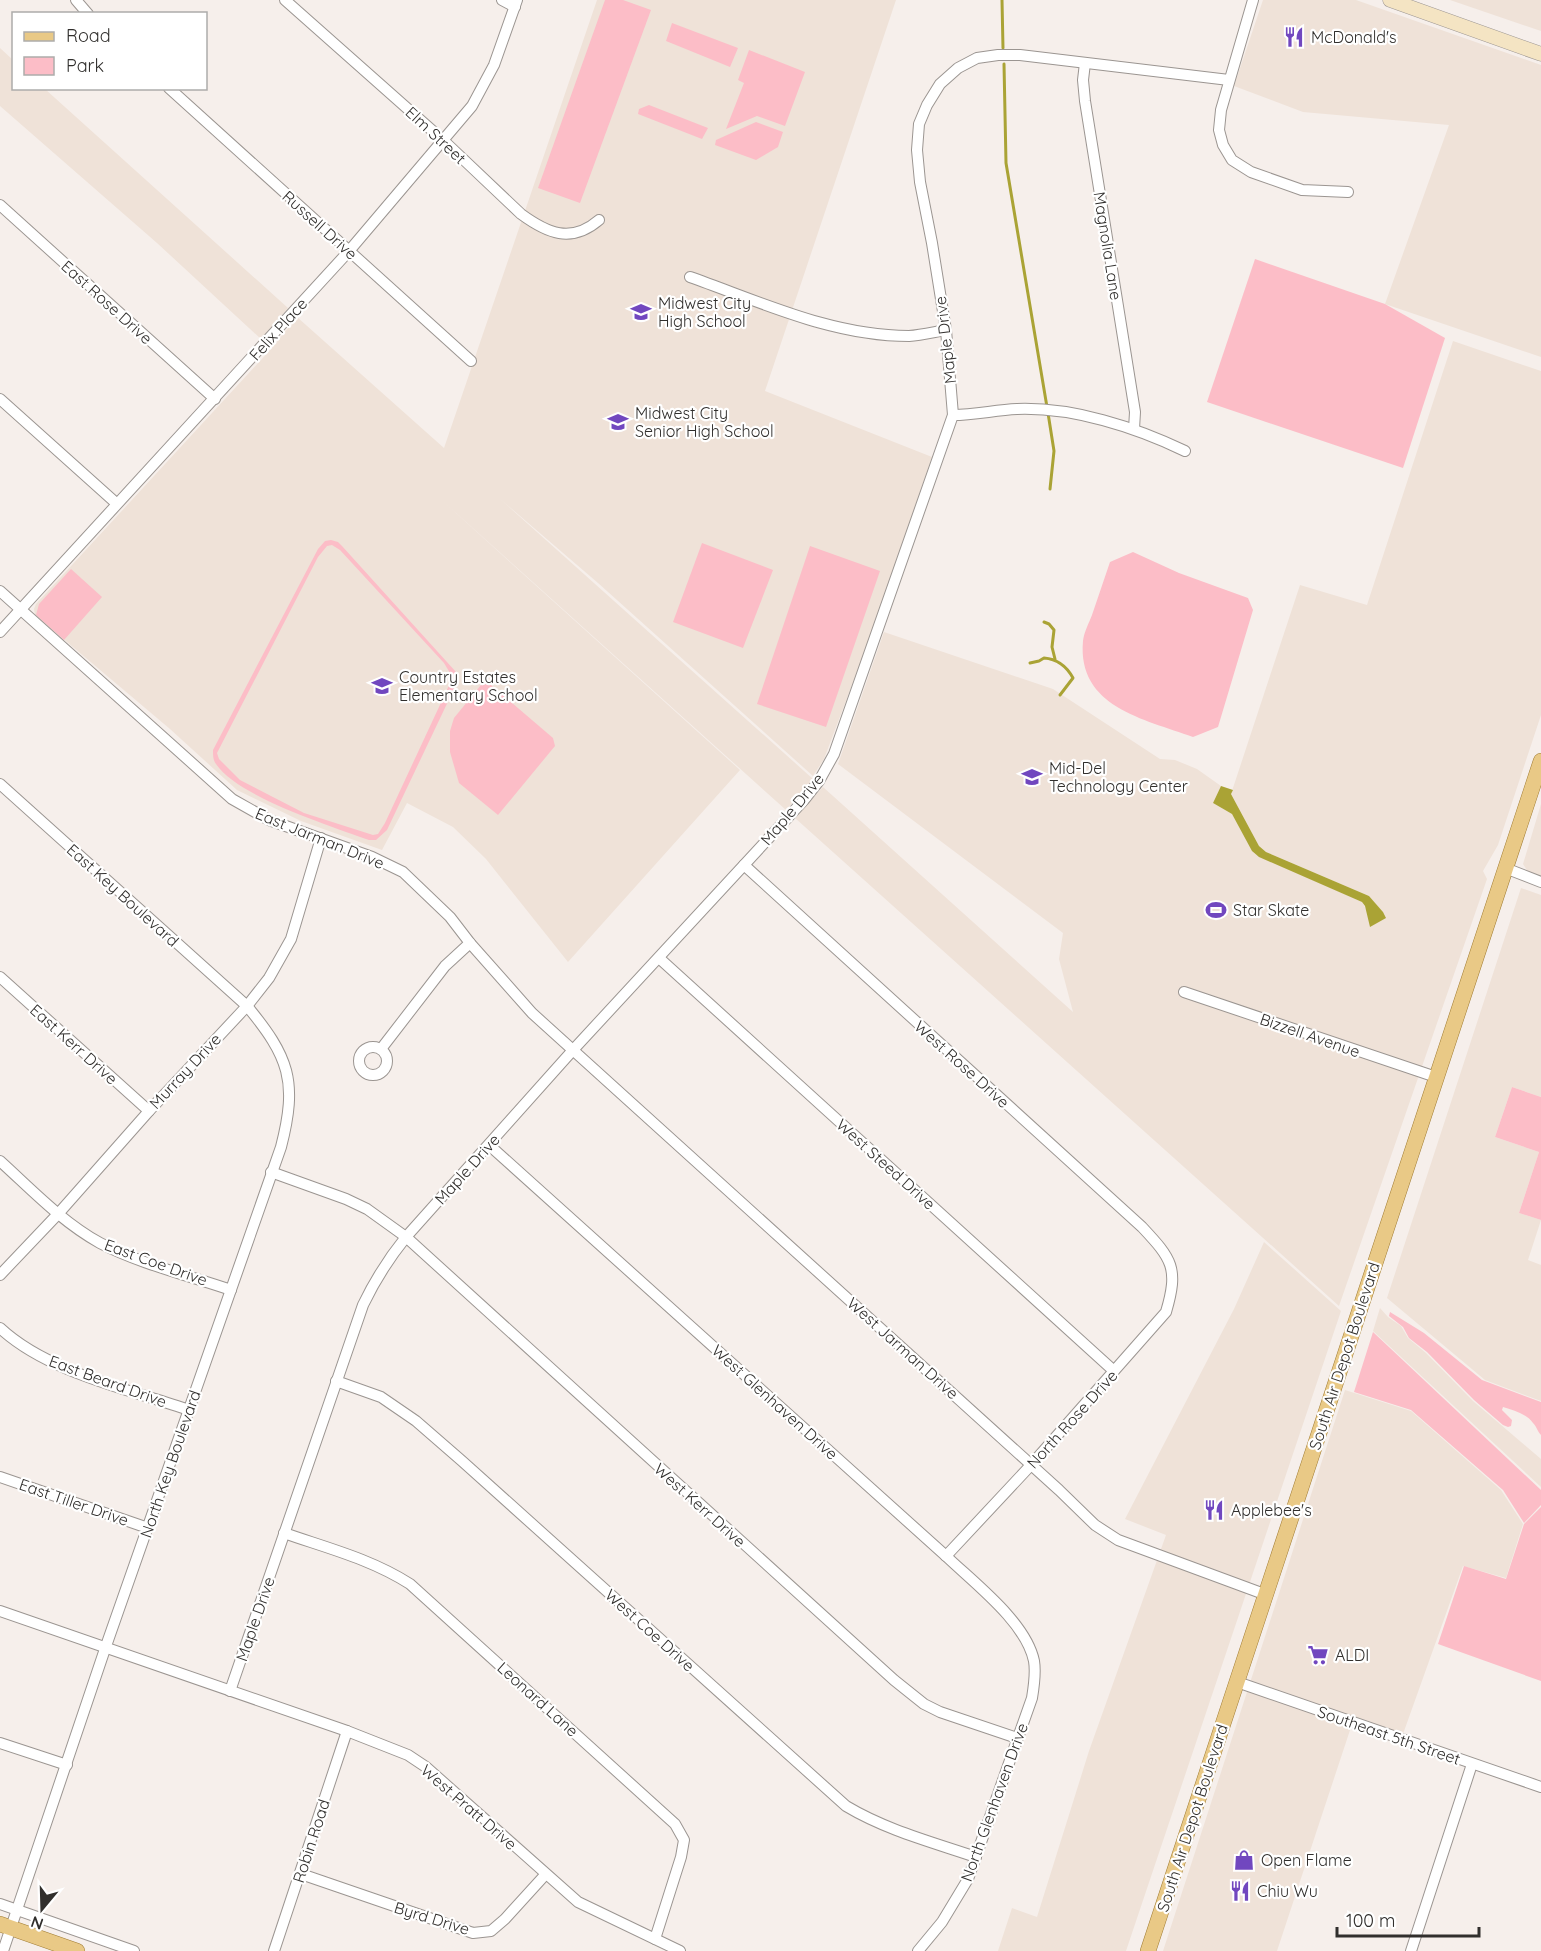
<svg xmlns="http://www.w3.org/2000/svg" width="1541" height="1951" font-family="Quicksand,sans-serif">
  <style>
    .built { fill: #efe2d8 }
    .green { fill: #fcbdc7; fill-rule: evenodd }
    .water { fill: #aaa335 }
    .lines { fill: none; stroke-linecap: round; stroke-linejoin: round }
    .stream { stroke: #aaa335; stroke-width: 3 }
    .minor-casing { stroke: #9b9591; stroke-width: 12 }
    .secondary-casing { stroke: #9b9591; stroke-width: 15 }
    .primary-casing { stroke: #a07c33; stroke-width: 16 }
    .minor { stroke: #fff; stroke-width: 10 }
    .secondary { stroke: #f4e4c3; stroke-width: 14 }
    .primary { stroke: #e9c986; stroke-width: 15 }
    .labels { text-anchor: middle; stroke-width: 4.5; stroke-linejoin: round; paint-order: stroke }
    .poi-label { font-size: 16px; fill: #312f2d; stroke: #fff; text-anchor: start }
    .street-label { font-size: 16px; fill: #312f2d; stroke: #fff }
  </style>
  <rect width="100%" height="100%" fill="#f6efeb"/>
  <g class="built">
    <path d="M597,0H896L765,391L932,457L869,640L824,759L813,776L598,583L499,498L813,779L786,810L436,495L740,770L568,962L486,859L453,827L407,803L382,850L301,821L237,790L170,729L35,615L34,609L36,604L272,348L297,317L444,448Z"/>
    <path d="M1263,0H1356L1541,65V357L1385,304L1449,125L1303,112L1234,86Z"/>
    <path d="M1450,0H1541V31Z"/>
    <path d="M0,48L13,60L14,88L45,89L288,308L261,339L157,243L0,106Z"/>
    <path d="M1453,341L1541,371V715L1498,845L1483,871L1487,879L1339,1306L795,818L823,787L1073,1012L1059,959L1063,933L838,764L884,632L1053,689L1160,759L1175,760L1197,769L1221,786L1213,803L1232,814L1255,854L1362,902L1366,909L1383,912L1369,896L1266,852L1259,846L1231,794L1300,585L1367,605Z"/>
    <path d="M1541,804V876L1528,872L1523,864Z"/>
    <path d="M1521,888L1541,895V1097L1512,1087L1495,1137L1539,1152L1519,1213L1541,1220L1528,1260L1541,1265V1401L1485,1380L1387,1298Z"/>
    <path d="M1264,1242L1341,1311L1126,1951H998L1012,1908L1037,1917L1089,1751L1166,1535L1125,1519L1234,1309Z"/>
    <path d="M1380,1308L1388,1317L1401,1326L1408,1338L1426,1353L1473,1401L1541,1459V1487L1373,1331Z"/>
    <path d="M1345,1390L1411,1411L1501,1490L1523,1524L1506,1578L1463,1566L1403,1734L1354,1718L1277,1951H1163Z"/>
  </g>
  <g class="green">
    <path d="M605,0H623L651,10L580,203L538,188Z"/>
    <path d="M672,23L738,48L730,67L666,41Z"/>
    <path d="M749,50L805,72L785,126L757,116L726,129L744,83L738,80Z"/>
    <path d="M649,105L708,128L702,139L638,114L639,109Z"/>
    <path d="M756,122L783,132L778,147L756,160L715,145L716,140Z"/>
    <path d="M1255,259L1385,304L1445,338L1403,468L1207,402Z"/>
    <path d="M331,540L338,542L342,546L456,672L457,678L453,691L387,830L376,840H369C331,826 238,797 216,764C213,760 213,755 213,750L318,549L325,541ZM332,545L340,550L444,663L450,673L452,679L385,823L378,834L373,835L304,813L240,780L219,759L217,753L318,557L327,546Z"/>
    <path d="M702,543L773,570L743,648L673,622Z"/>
    <path d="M810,546L880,571L826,727L757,704Z"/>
    <path d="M1133,552L1179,573L1248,598L1253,610L1218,727L1193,737C1144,719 1077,707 1083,641C1084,632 1089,623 1092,615C1098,597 1104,580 1110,562Z"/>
    <path d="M71,569L102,597L64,640L36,615L39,604Z"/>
    <path d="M485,680L553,738L555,746L498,815L459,783L450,752V731L454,718Z"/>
    <path d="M1512,1087L1541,1097V1220L1519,1213L1539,1152L1495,1137Z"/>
    <path d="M1390,1312L1424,1333L1482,1380L1541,1402V1435C1537,1431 1537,1427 1533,1423C1527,1414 1513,1410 1503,1407L1502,1410L1512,1420L1511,1426L1508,1427L1503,1425L1474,1400L1427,1352L1409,1338L1403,1327L1389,1316Z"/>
    <path d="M1373,1332L1541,1490V1505L1524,1523L1503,1490L1411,1410L1354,1392Z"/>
    <path d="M1541,1507V1681L1438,1644L1464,1566L1506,1579L1524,1524Z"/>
  </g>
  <path class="water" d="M1221,786L1233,790L1231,794L1259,846L1266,852L1369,896L1383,912L1386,918L1370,927L1365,906L1362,902L1259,857L1252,851L1232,814L1213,803Z"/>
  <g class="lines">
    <g class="stream">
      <path d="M1002,0L1003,48"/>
      <path d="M1004,64L1006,163L1047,407"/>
      <path d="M1048,413L1054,451L1050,489"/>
      <path d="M1044,622L1049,624L1054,630L1052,647L1055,659"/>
      <path d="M1030,663L1039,661L1044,658C1057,659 1067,667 1073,678L1060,695"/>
    </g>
    <g class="minor-casing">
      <g id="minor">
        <path d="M76,0L88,14"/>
        <path d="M285,0L444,141L521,214C547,233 571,244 599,220"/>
        <path d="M502,0L515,7"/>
        <path d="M1253,0L1221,110L1219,130L1223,145L1232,160L1251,172L1302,190L1348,192"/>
        <path d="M1085,63L1083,80L1085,101L1135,412L1134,429"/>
        <path d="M169,88L471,361"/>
        <path d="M0,205L215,399"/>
        <path d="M690,277C761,302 832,336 909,336C921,335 934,332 946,330"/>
        <path d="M0,399L116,503"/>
        <path d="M953,415C975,415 995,410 1017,409C1073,407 1135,427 1185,451"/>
        <path d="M0,591L232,799L269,820L372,857L403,872L450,917L470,943L532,1013L1059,1490L1095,1525L1118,1540L1264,1594"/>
        <path d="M0,632L349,251L472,106L494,65L517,0"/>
        <path d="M0,784L247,1006C289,1057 298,1081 281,1147L106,1646L3,1951"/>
        <path d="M744,865L1142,1227C1172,1259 1179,1268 1166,1312L1031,1465L946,1556"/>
        <path d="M1505,868L1541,882"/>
        <path d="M659,958L1114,1371"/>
        <path d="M0,977L149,1111"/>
        <path d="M1184,992L1436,1077"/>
        <circle cx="373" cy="1061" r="14"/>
        <path d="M381,1049L445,966L470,943"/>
        <path d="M489,1145L946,1556C974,1583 1026,1622 1034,1661C1036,1673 1034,1686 1032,1698L968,1879L942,1922L918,1951"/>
        <path d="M0,1161C32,1190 62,1222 100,1243C138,1263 190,1276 231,1290"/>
        <path d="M271,1172L346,1199L367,1209L406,1237L894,1680L924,1704L940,1712L1017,1738"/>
        <path d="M0,1275L58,1214L149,1111L247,1006L269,978L291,939L321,838"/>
        <path d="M0,1328C47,1372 128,1389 189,1410"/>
        <path d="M336,1381L381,1397L416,1421L462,1461L846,1806C886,1830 932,1842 976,1857"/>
        <path d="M0,1477L148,1528"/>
        <path d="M284,1533C327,1548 371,1559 410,1584L675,1824L684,1840L681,1857L655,1939"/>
        <path d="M0,1611L347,1731L408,1755L426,1767L578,1902L680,1951"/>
        <path d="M1237,1682L1541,1787"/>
        <path d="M230,1691L363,1305C375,1280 389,1258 406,1237L573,1050L804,800L819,781L834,754L953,415L946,330L932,243L920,182L917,150L919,124L927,105L940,84L958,68L977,58L998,55H1020L1229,80"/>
        <path d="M0,1743L67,1765"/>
        <path d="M301,1874L473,1933L491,1931L505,1919L545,1875"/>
        <path d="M0,1904L134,1951"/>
        <path d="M274,1951L347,1731"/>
        <path d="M1411,1951L1472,1764"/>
      </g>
    </g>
    <g class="secondary-casing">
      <path id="secondary" d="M1390,0L1541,54"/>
    </g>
    <g class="primary-casing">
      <g id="primary">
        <path d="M0,1924L77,1951"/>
        <path d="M1148,1951L1541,761"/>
      </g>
    </g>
    <use href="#minor" class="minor"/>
    <use href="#secondary" class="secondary"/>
    <use href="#primary" class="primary"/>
  </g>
  <defs>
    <g id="restaurant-bare" transform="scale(1.62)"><path d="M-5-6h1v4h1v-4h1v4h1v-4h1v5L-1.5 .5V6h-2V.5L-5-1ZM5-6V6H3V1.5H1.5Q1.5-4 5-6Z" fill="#7147bf" stroke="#fff" stroke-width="2.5" paint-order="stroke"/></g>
    <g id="school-bare" transform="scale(1.62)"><path d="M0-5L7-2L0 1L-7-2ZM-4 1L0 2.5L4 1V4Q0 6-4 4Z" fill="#7147bf" stroke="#fff" stroke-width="2.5" paint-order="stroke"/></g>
    <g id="stadium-bare" transform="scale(1.62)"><path d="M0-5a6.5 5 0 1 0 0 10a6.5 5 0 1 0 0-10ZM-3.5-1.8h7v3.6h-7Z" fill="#7147bf" stroke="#fff" stroke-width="2.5" paint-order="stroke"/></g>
    <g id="supermarket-bare" transform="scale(1.62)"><path d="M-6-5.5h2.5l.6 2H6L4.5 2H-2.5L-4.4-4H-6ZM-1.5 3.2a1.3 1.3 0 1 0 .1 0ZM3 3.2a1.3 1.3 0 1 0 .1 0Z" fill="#7147bf" stroke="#fff" stroke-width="2.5" paint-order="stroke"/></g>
    <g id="shop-bare" transform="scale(1.62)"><path d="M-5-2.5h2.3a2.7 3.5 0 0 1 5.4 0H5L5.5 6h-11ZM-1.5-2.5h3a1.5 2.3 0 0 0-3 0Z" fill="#7147bf" stroke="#fff" stroke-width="2.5" paint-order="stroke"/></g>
  </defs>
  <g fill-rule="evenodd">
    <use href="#restaurant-bare" x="1294" y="37"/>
    <use href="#school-bare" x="641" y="312"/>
    <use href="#school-bare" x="618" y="422"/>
    <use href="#school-bare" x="382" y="686"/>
    <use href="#school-bare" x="1032" y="777"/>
    <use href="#stadium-bare" x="1216" y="910"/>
    <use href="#restaurant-bare" x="1214" y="1510"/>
    <use href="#supermarket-bare" x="1318" y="1655"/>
    <use href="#shop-bare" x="1244" y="1860"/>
    <use href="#restaurant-bare" x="1240" y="1891"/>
  </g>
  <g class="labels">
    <g class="poi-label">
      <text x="1311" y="43">McDonald's</text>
      <text x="658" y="309">Midwest City<tspan x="658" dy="18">High School</tspan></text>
      <text x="635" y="419">Midwest City<tspan x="635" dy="18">Senior High School</tspan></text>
      <text x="399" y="683">Country Estates<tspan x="399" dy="18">Elementary School</tspan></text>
      <text x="1049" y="774">Mid-Del<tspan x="1049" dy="18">Technology Center</tspan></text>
      <text x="1233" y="916">Star Skate</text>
      <text x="1231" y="1516">Applebee's</text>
      <text x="1335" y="1661">ALDI</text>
      <text x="1261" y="1866">Open Flame</text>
      <text x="1257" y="1897">Chiu Wu</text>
    </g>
    <g class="street-label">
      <text transform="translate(436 135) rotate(43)" y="6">Elm Street</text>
      <text transform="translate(320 225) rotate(42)" y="6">Russell Drive</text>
      <text transform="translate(1108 246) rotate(81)" y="6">Magnolia Lane</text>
      <text transform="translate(107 302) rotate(42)" y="6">East Rose Drive</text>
      <text transform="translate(278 329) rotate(-48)" y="6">Felix Place</text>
      <text transform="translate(945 340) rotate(-97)" y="6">Maple Drive</text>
      <text transform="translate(792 809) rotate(-50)" y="6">Maple Drive</text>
      <text transform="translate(320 838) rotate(22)" y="6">East Jarman Drive</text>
      <text transform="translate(123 895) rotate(42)" y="6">East Key Boulevard</text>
      <text transform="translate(1310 1035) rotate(19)" y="6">Bizzell Avenue</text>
      <text transform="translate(74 1044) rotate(42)" y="6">East Kerr Drive</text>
      <text transform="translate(962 1064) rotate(42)" y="6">West Rose Drive</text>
      <text transform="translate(185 1071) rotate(-47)" y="6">Murray Drive</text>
      <text transform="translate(886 1164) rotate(42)" y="6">West Steed Drive</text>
      <text transform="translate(467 1169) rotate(-48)" y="6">Maple Drive</text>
      <text transform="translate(156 1262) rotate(20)" y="6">East Coe Drive</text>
      <text transform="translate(903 1348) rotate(42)" y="6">West Jarman Drive</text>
      <text transform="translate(1344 1356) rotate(-72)" y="6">South Air Depot Boulevard</text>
      <text transform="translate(108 1381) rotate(20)" y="6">East Beard Drive</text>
      <text transform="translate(775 1402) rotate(42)" y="6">West Glenhaven Drive</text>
      <text transform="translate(1072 1419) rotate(-48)" y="6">North Rose Drive</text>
      <text transform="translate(170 1464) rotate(-71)" y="6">North Key Boulevard</text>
      <text transform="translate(74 1502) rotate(19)" y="6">East Tiller Drive</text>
      <text transform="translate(700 1505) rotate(42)" y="6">West Kerr Drive</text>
      <text transform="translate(255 1619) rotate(-71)" y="6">Maple Drive</text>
      <text transform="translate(650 1630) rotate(42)" y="6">West Coe Drive</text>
      <text transform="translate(538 1699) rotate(42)" y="6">Leonard Lane</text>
      <text transform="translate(1389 1735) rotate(19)" y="6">Southeast 5th Street</text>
      <text transform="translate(994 1802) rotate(-70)" y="6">North Glenhaven Drive</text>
      <text transform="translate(469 1807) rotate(41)" y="6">West Pratt Drive</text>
      <text transform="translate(1192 1818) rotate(-72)" y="6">South Air Depot Boulevard</text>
      <text transform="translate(311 1841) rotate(-72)" y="6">Robin Road</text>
      <text transform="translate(432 1918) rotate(17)" y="6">Byrd Drive</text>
    </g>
  </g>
  <rect x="12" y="12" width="195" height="78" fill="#ffffff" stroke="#adacab" stroke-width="1.5"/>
  <rect x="24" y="32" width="30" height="9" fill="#e9c986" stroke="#adacab" stroke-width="1.5"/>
  <text x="66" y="42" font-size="18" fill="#312f2d">Road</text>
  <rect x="24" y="57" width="30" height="18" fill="#fcbdc7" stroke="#adacab" stroke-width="1.5"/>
  <text x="66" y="72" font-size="18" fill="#312f2d">Park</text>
  <g transform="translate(42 1909) rotate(199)" stroke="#ffffff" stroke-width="4.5" paint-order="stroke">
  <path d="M0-4.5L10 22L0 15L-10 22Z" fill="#312f2d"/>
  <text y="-9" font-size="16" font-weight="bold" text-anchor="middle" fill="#312f2d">N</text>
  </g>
  <path d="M1337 1927v9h142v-9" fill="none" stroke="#312f2d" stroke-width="3"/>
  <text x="1346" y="1927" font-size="18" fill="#312f2d" stroke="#ffffff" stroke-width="4.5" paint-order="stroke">100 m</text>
</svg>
